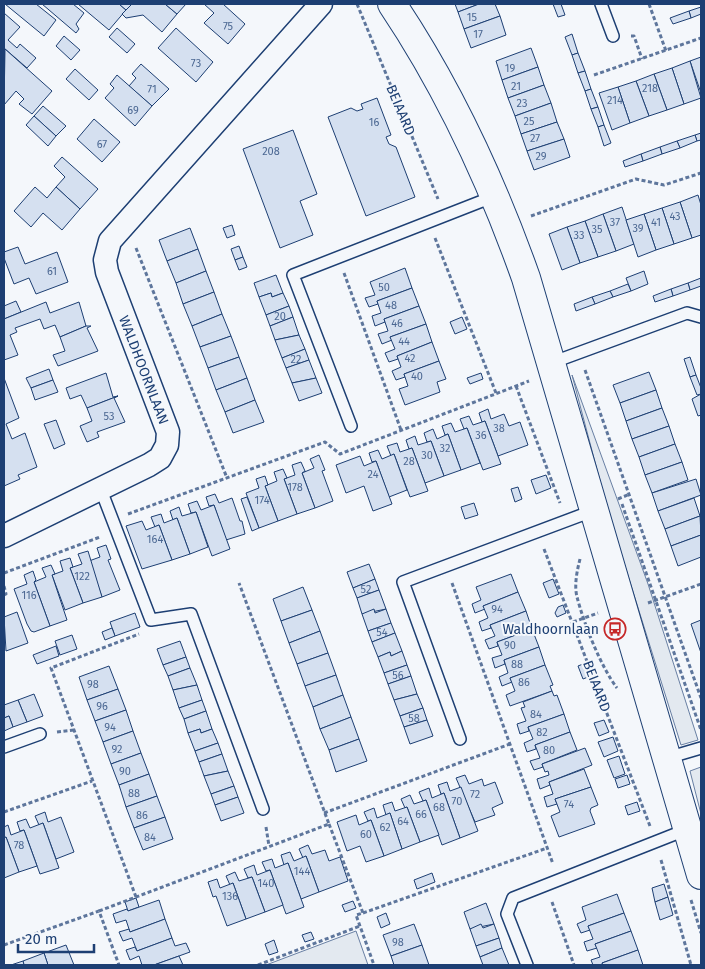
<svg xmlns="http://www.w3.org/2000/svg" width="705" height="969" font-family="'Fira Sans',sans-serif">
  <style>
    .green { fill: #e3e9f0; stroke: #687fa3 }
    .building { fill: #d5e0f0; stroke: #1d3f73 }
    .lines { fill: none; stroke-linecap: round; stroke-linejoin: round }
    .lane-casing { stroke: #1d3f73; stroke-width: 14 }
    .street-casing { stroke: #1d3f73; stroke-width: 25 }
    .secondary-casing { stroke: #1d3f73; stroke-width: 30 }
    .path { stroke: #5e769c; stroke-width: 3; stroke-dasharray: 4 2.5; stroke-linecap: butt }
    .lane { stroke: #f4f7fb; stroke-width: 11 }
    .street { stroke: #f4f7fb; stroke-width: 22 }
    .secondary { stroke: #f4f7fb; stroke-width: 28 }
    .labels { text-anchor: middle; stroke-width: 4; stroke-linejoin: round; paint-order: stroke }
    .number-label { font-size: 11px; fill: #4b6792 }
    .street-label { font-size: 14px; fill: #1d3f73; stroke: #f4f7fb }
    .poi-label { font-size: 14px; fill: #1d3f73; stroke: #f4f7fb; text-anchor: end }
  </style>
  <rect width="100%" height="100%" fill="#f4f7fb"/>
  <g class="green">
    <path d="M572,375L648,584L698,740L681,745L609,515Z"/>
    <path d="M701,767V814L690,771Z"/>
    <path d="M356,931L368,965H266Z"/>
  </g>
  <g class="building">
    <path d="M5,4H36L56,20L44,36Z"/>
    <path d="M42,4H73L84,13L76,24L79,29L76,33Z"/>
    <path d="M78,4H119L126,10L109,30Z"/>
    <path d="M119,4H132L126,10Z"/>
    <path d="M132,4H165L177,14L162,32L143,15L126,18L122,14Z"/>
    <path d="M165,4H186L177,14Z"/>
    <path d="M204,4H223L245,24L228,44L204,23L214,13Z"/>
    <path d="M455,4H479L458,12Z"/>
    <path d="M479,4H495L500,16L464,29L458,12Z"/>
    <path d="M553,4H561L565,15L558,17Z"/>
    <path d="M701,7V14L691,18L689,11Z"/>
    <path d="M689,11L691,18L673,24L670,18Z"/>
    <path d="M4,13L20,27L8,40L17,48L20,44L36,58L27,68L4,48Z"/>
    <path d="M500,16L506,35L471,48L464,29Z"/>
    <path d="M117,28L135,44L127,53L109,37Z"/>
    <path d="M176,28L213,62L196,82L158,48Z"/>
    <path d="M572,34L578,53L572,55L565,37Z"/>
    <path d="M64,36L80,50L71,60L56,46Z"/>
    <path d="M531,48L538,67L502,80L496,61Z"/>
    <path d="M5,49L52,91L32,114L19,104L24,99L16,91L4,105Z"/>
    <path d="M578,53L585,71L578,73L572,55Z"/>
    <path d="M701,57V93L690,61Z"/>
    <path d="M690,61L701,98L684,104L672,68Z"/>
    <path d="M141,64L169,89L152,106L129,86L136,78L132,74Z"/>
    <path d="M538,67L544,85L508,98L502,80Z"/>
    <path d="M672,68L684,104L667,110L654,74Z"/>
    <path d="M75,69L98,90L89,100L66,79Z"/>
    <path d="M585,71L591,89L585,91L578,73Z"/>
    <path d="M654,74L667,110L649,116L636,81Z"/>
    <path d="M117,75L152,106L135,126L105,98L114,88L110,84Z"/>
    <path d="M636,81L649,116L630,123L618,87Z"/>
    <path d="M544,85L551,103L515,116L508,98Z"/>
    <path d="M618,87L630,123L612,130L599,93Z"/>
    <path d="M591,89L598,107L591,109L585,91Z"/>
    <path d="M377,98L391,135L386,137L389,144L396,147L415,197L366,216L328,117L351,108L357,111L363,109L361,104Z"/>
    <path d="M551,103L557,122L521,134L515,116Z"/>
    <path d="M43,106L66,126L56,136L34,116Z"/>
    <path d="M598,107L604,125L598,127L591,109Z"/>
    <path d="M34,116L56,136L48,146L26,125Z"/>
    <path d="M94,119L120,142L102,162L77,139Z"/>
    <path d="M557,122L564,139L527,151L521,134Z"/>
    <path d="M604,125L611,143L604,146L598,127Z"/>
    <path d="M293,130L317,194L300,201L313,235L280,248L243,149Z"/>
    <path d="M701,133V140L697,141L695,135Z"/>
    <path d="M695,135L697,141L680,148L677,141Z"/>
    <path d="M564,139L570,157L534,170L527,151Z"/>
    <path d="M677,141L680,148L662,154L660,147Z"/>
    <path d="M660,147L662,154L643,161L641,154Z"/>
    <path d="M641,154L643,161L625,167L623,161Z"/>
    <path d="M62,157L98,189L80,209L56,187L65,177L54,166Z"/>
    <path d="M35,187L47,198L56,187L80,209L62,230L43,213L31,227L14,211Z"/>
    <path d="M698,195L701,205V235L692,238L680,202Z"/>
    <path d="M680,202L692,238L674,244L662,208Z"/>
    <path d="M622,207L634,244L616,251L603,214Z"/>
    <path d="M662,208L674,244L656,250L644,214Z"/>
    <path d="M603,214L616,251L598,257L585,221Z"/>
    <path d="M644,214L656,250L638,257L626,220Z"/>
    <path d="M585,221L598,257L580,263L567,227Z"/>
    <path d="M232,225L235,235L227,238L223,228Z"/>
    <path d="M567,227L580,263L562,270L549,234Z"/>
    <path d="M190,228L198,249L167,261L159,240Z"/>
    <path d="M239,246L243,257L235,260L231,249Z"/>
    <path d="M18,247L25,264L57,252L68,282L36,294L29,278L14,284L4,258V252Z"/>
    <path d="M198,249L206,271L176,283L167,261Z"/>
    <path d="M243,257L247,267L239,270L235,260Z"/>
    <path d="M405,268L412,288L377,301L378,304L369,307L365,298L375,295L370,282Z"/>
    <path d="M206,271L214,292L183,304L176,283Z"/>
    <path d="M644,271L648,284L631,291L626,278Z"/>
    <path d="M276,275L283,293L272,297L271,293L259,297L254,283Z"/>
    <path d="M701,278V286L690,290L688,283Z"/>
    <path d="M688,283L690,290L673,296L671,289Z"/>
    <path d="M628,284L631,291L613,297L610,291Z"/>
    <path d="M412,288L419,306L384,319L385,322L375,326L372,316L381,313L377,301Z"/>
    <path d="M671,289L673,296L655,302L653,296Z"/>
    <path d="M610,291L613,297L595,304L592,297Z"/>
    <path d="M214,292L222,314L192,326L183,304Z"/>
    <path d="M271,293L272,297L283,293L289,306L266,315L259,297Z"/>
    <path d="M592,297L595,304L576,311L574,304Z"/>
    <path d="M16,301L21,312L4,319V306Z"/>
    <path d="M46,302L50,313L79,302L86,326L60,337L55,325L44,329L40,319L15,328L17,332L10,335L18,355L4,360V319Z"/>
    <path d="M289,306L293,317L270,326L266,315Z"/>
    <path d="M419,306L426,324L390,337L392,340L382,344L378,334L388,331L384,319Z"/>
    <path d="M222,314L231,336L200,347L192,326Z"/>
    <path d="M293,317L299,335L275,340L270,326Z"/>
    <path d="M462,317L467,329L455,334L450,322Z"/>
    <path d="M426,324L432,342L397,356L398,359L389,362L385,353L395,349L390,337Z"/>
    <path d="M86,326H91L87,328L98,351L58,366L53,355L65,351L60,337Z"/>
    <path d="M299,335L305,349L282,358L275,340Z"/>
    <path d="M231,336L239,357L208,368L200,347Z"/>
    <path d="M432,342L439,361L404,374L405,377L396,380L392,371L401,367L397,356Z"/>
    <path d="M305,349L309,360L286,368L282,358Z"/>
    <path d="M239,357L247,378L216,390L208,368Z"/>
    <path d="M690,357L696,375L690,377L684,359Z"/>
    <path d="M309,360L316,378L292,383L286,368Z"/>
    <path d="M439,361L446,379L437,382L440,392L405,405L399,389L408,386L404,374Z"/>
    <path d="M49,369L53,380L31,388L26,378Z"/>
    <path d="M649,372L656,390L620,403L613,385Z"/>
    <path d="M106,373L113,397L118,396L87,408L81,395L70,399L66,388Z"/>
    <path d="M481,373L483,379L470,384L467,378Z"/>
    <path d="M696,375L701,388V394L697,395L690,377Z"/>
    <path d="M4,378L19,418L6,424L12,439L25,433L37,467L18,475L20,479L4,486Z"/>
    <path d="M247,378L255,400L225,412L216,390Z"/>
    <path d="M316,378L322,393L299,401L292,383Z"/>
    <path d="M53,380L58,392L35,400L31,388Z"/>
    <path d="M656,390L662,408L626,421L620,403Z"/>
    <path d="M701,394V415L698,416L692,399Z"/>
    <path d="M118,396L114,398L125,422L97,432L99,437L87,442L80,426L92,421L87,408Z"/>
    <path d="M255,400L264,422L233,433L225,412Z"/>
    <path d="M662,408L669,426L632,439L626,421Z"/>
    <path d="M488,409L491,419L504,414L509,426L520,422L528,445L498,456L485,421L482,422L479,413Z"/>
    <path d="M469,416L473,425L485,421L501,464L483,470L467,428L464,429L460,419Z"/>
    <path d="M56,420L65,444L54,449L44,424Z"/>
    <path d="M451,423L455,432L467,428L480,463L461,470L448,434L445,435L442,426Z"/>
    <path d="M669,426L675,444L639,457L632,439Z"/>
    <path d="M433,429L437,439L448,434L461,470L444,476L431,441L427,442L424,433Z"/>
    <path d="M415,436L418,445L431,441L444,476L425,483L412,448L409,449L406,440Z"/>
    <path d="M397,443L400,452L412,448L428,491L410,497L394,454L391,456L387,446Z"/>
    <path d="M675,444L682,462L645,475L639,457Z"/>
    <path d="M378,450L382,459L394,454L407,490L389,497L376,461L372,462L369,453Z"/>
    <path d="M319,455L325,470L322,471L333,501L315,508L302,473L314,468L310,459Z"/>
    <path d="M360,456L364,466L376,461L392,504L373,511L364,486L346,493L336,465Z"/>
    <path d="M301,462L305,471L302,473L315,508L297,514L284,479L295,475L292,465Z"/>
    <path d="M682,462L688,480L652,493L645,475Z"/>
    <path d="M283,469L287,478L284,479L297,514L278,521L265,486L277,481L274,472Z"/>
    <path d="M546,475L551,488L536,494L531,480Z"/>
    <path d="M265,476L268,485L265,486L278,521L259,528L246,493L259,488L256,479Z"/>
    <path d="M696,479L701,495L658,511L652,493Z"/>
    <path d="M518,487L522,499L515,502L511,489Z"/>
    <path d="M215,494L219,503L232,498L240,521H242L245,534L226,540L214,505L209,506L206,497Z"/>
    <path d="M247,497L259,528L252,531L241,499Z"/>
    <path d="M694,498L700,516L665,529L658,511Z"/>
    <path d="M197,501L201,510L214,505L230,549L212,556L196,512L191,513L188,504Z"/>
    <path d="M474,503L478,515L465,519L461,507Z"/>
    <path d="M179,507L182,516L196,512L208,547L190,554L177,518L173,520L170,511Z"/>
    <path d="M161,514L164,523L177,518L190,554L172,560L159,525L155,527L151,517Z"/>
    <path d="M700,516L701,535L671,546L665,529Z"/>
    <path d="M142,521L146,530L159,525L172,560L142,569L126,526Z"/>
    <path d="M701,535V557L678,566L671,546Z"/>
    <path d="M106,545L111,559L108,560L120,590L102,597L89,561L100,557L97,548Z"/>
    <path d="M88,551L102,597L83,603L70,568L82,564L78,554Z"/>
    <path d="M70,558L73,567L70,568L83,603L65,610L52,575L63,571L60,561Z"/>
    <path d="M369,564L375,579L353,588L347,572Z"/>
    <path d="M51,565L55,574L52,575L67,620L50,626L34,582L46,577L42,568Z"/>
    <path d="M33,571L36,580L34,582L50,626L34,632L31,631L27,624L14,589L27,584L24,575Z"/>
    <path d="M511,574L518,592L483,606L485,609L475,613L472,604L481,600L476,587Z"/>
    <path d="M375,579L379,590L357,598L353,588Z"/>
    <path d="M553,579L559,594L549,598L543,583Z"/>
    <path d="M303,587L312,610L281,621L273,599Z"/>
    <path d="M379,590L386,609L362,614L357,598Z"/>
    <path d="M518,592L526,611L490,625L491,628L482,631L479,622L488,618L483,606Z"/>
    <path d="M563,605L566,613L557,617L555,613L558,607Z"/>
    <path d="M374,609L375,613L386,609L391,623L368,631L362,614Z"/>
    <path d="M312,610L320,631L289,643L281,621Z"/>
    <path d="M526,611L532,629L497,642L498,646L489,649L485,640L495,636L490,625Z"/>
    <path d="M17,612L28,643L6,651L4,617Z"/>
    <path d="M135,613L140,627L115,636L110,622Z"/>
    <path d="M701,620V653L691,624Z"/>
    <path d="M391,623L395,633L372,642L368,631Z"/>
    <path d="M112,628L115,636L105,640L102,632Z"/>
    <path d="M532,629L539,647L504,660L505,664L495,668L492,658L502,655L497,642Z"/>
    <path d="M320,631L328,653L297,664L289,643Z"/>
    <path d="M395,633L402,651L391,656L390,652L378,657L372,642Z"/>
    <path d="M72,635L77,649L60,655L55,641Z"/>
    <path d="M180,641L186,657L163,665L157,649Z"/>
    <path d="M56,646L59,656L37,664L33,655Z"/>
    <path d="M539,647L545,665L510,678L512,682L502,686L499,677L508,673L504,660Z"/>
    <path d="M402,651L407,665L384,673L378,657L390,652L391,656Z"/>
    <path d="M328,653L336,675L305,686L297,664Z"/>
    <path d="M186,657L190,668L168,676L163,665Z"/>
    <path d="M583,664L588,677L583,679L578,666Z"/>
    <path d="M407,665L411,676L388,684L384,673Z"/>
    <path d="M545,665L553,685L550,686L552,691L510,706L506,695L515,691L510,678Z"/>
    <path d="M109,666L118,689L87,700L79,677Z"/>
    <path d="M190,668L197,685L173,690L168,676Z"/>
    <path d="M336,675L343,695L313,707L305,686Z"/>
    <path d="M411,676L417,694L394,700L388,684Z"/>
    <path d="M197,685L202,700L179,708L173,690Z"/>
    <path d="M118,689L126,710L95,721L87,700Z"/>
    <path d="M552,691L554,696L557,695L564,714L528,727L529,731L520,734L517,724L526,721L521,708L525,707L523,702Z"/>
    <path d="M34,694L43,716L27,722L18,700Z"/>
    <path d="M417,694L423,708L400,716L394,700Z"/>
    <path d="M343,695L351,717L320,729L313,707Z"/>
    <path d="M18,700L27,722L13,727L9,716L4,718V705Z"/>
    <path d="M202,700L206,711L184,719L179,708Z"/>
    <path d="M423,708L427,720L404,727L400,716Z"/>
    <path d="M126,710L133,731L103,742L95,721Z"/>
    <path d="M206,711L212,729L201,733L200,729L188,733L184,719Z"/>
    <path d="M564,714L570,732L535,745L536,749L527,752L524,743L533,739L528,727Z"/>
    <path d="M4,716V718L9,716L13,727L4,731Z"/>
    <path d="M351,717L359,739L329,750L320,729Z"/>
    <path d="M427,720L433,736L410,744L404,727Z"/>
    <path d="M604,720L609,732L599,736L594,723Z"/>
    <path d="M200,729L201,733L212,729L218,743L195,751L188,733Z"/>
    <path d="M133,731L141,753L111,764L103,742Z"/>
    <path d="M570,732L577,750L542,764L543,767L534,770L530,761L540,758L535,745Z"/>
    <path d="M613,737L618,751L604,757L598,742Z"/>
    <path d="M359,739L367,761L336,772L329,750Z"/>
    <path d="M218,743L222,754L199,762L195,751Z"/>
    <path d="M585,748L592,765L549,782L550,785L540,789L537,779L549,775L548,771L545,772L542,764Z"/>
    <path d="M141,753L149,774L119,785L111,764Z"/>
    <path d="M222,754L228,771L204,776L199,762Z"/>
    <path d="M619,756L625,774L614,778L607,760Z"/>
    <path d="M584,769L591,787L555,799L557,804L547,807L544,797L553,794L549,782Z"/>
    <path d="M228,771L234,786L211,794L204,776Z"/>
    <path d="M149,774L157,796L126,807L119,785Z"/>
    <path d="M465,775L469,784L482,779L484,786L495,782L503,803L492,808L495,815L475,822L456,778Z"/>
    <path d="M627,775L630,784L618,788L615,779Z"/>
    <path d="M447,782L450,791L461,787L478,831L460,838L444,793L441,794L438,785Z"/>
    <path d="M234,786L238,797L215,805L211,794Z"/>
    <path d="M591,787L598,805L591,808L590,811L595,824L559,837L551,816L560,812L555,799Z"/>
    <path d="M429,788L432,798L444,793L460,838L442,845L426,800L423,801L419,792Z"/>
    <path d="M410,795L414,804L426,800L439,835L420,842L407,807L405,808L401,799Z"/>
    <path d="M157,796L165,817L134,828L126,807Z"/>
    <path d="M238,797L244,813L221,821L215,805Z"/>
    <path d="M392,802L395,811L407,807L420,842L402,849L390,813L386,815L383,805Z"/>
    <path d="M637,802L640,811L628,815L625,806Z"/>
    <path d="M374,808L377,818L390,813L402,849L384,856L371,820L368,821L364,812Z"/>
    <path d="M45,812L48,822L61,817L74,852L56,859L43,823L39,825L35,816Z"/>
    <path d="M356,815L359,825L371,820L384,856L366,862L360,846L347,851L337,822Z"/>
    <path d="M165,817L173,839L143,850L134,828Z"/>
    <path d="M26,819L30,828L43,823L59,868L40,874L24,830L20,831L17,822Z"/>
    <path d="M8,825L11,835L24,830L37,866L19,872L6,837L4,838V827Z"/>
    <path d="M6,837L19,872L4,878V838Z"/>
    <path d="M308,845L312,854L325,850L329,861L340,857L348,881L319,892L306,856L303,858L299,849Z"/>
    <path d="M290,852L294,861L306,856L319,892L301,899L288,863L284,865L281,855Z"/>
    <path d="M272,859L275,868L288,863L304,907L286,914L270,870L266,871L262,862Z"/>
    <path d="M254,865L257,875L270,870L283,905L265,912L252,877L248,878L244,869Z"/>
    <path d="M235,872L239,881L252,877L265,912L246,919L233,883L230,885L226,876Z"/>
    <path d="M432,873L435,882L417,889L414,880Z"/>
    <path d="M217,879L220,888L233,883L246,919L227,926L216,896L213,897L208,882Z"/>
    <path d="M664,884L668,897L655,902L652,888Z"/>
    <path d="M617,894L624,913L588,926L590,930L581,933L577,924L586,920L582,907Z"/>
    <path d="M668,897L673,915L660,920L655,902Z"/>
    <path d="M136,898L139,907L128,911L125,902Z"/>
    <path d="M159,900L165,919L130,932L126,920L116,923L113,914L127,909L128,911Z"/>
    <path d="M353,901L356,908L345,912L342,905Z"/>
    <path d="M486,903L494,924L470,929L464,912Z"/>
    <path d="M386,913L390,924L381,928L377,917Z"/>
    <path d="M624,913L631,931L595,944L597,948L587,951L584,942L593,939L588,926Z"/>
    <path d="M165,919L172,938L137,951L132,938L123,941L119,932L129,929L130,932Z"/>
    <path d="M414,924L422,945L391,956L383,935Z"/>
    <path d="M481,924L483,928L494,924L499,938L476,946L470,929Z"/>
    <path d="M631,931L638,950L602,963L603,965H593L591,960L600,957L595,944Z"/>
    <path d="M311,932L314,939L305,942L302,935Z"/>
    <path d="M172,938L175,946L186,943L190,952L154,965H142L139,956L130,960L126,950L135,947L137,951Z"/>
    <path d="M499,938L502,948L480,957L476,946Z"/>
    <path d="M274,940L278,952L269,955L265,944Z"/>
    <path d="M66,945L74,965H48L44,953Z"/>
    <path d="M422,945L429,965H394L391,956Z"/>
    <path d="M502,948L509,965H483L480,957Z"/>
    <path d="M638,950L643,965H603L602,963Z"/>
    <path d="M44,953L48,965H24L23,961Z"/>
    <path d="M179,956L183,965H154Z"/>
    <path d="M23,961L24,965H11Z"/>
  </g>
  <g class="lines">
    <g class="lane-casing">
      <g id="lane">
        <path d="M601,4L613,36"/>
        <path d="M551,363L687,313L701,317"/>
        <path d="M351,426L293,275L495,196"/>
        <path d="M101,490L151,620L191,614L263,809"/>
        <path d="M460,739L403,582L595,510"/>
        <path d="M4,747L40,734"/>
        <path d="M667,758L701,748"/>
        <path d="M527,965L507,914L513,898L688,829"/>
      </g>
    </g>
    <g class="street-casing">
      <path id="street" d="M4,536L149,465L160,458L167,445L168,432L107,272L105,260L110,241L321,4"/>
    </g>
    <g class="secondary-casing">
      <path id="secondary" d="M392,4C449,89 492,182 526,278L701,875"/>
    </g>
    <g class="path">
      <path d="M357,4L438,199"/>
      <path d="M649,4L666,51"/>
      <path d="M631,36H634L642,59"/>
      <path d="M594,75L701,38"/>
      <path d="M531,216L636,179L664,185L701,173"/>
      <path d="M435,238L496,393"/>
      <path d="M136,248L227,478"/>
      <path d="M344,273L401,430"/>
      <path d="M585,370L701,698"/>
      <path d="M516,386L560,503"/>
      <path d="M618,499L630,494"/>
      <path d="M622,504L701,730"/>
      <path d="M128,514L325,442L340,454L529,381"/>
      <path d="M544,549L650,826"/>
      <path d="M580,559C577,571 574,585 577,597C584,624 601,667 617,688"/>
      <path d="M4,573L100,537"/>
      <path d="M452,583L553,864"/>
      <path d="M4,586L6,594L4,595"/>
      <path d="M648,603L701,584"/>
      <path d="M573,622L598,613"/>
      <path d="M57,732L74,730"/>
      <path d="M4,812L92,781"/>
      <path d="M324,813L510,744"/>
      <path d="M329,824L363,913L356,915L374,965"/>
      <path d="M266,827L269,846"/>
      <path d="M661,860L691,965"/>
      <path d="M136,897L51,668L139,634"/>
      <path d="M691,900L701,933"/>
      <path d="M552,902L574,965"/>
      <path d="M99,911L329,824L239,583"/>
      <path d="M363,913L547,848"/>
      <path d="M4,945L99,911L119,965"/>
      <path d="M258,965L360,926"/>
    </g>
    <use href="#lane" class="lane"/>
    <use href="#street" class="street"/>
    <use href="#secondary" class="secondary"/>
  </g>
  <defs>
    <g id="bus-ring" transform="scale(1.125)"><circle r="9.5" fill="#f4f7fb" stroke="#c62828" stroke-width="1.5"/><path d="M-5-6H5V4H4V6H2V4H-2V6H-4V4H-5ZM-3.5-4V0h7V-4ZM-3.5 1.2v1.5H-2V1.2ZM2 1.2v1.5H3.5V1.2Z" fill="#c62828"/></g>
  </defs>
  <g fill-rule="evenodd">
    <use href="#bus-ring" x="615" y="629"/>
  </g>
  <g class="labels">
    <g class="number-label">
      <text x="472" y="21">15</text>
      <text x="228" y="30">75</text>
      <text x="478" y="38">17</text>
      <text x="196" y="67">73</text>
      <text x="510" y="72">19</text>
      <text x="516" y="90">21</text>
      <text x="650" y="92">218</text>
      <text x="152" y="93">71</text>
      <text x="615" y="104">214</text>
      <text x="522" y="107">23</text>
      <text x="133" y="114">69</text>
      <text x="529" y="125">25</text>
      <text x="374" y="126">16</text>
      <text x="535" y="142">27</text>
      <text x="102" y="148">67</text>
      <text x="271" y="155">208</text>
      <text x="541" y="160">29</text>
      <text x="675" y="220">43</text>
      <text x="615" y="226">37</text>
      <text x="656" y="226">41</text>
      <text x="638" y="232">39</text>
      <text x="597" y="233">35</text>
      <text x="579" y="239">33</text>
      <text x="52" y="275">61</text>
      <text x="384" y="291">50</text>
      <text x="391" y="309">48</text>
      <text x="280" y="320">20</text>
      <text x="397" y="327">46</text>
      <text x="404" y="345">44</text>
      <text x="410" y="362">42</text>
      <text x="296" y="363">22</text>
      <text x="417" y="380">40</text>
      <text x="109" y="420">53</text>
      <text x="499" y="432">38</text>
      <text x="481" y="439">36</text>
      <text x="445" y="452">32</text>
      <text x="427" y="459">30</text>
      <text x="409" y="465">28</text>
      <text x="373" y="478">24</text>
      <text x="295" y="491">178</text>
      <text x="262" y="504">174</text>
      <text x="155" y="543">164</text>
      <text x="82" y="580">122</text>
      <text x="366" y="593">52</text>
      <text x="29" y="599">116</text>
      <text x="497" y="613">94</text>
      <text x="382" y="636">54</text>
      <text x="510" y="649">90</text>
      <text x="517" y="668">88</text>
      <text x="398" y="679">56</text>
      <text x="524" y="686">86</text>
      <text x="93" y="688">98</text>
      <text x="102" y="710">96</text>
      <text x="536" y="718">84</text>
      <text x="414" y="722">58</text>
      <text x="110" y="731">94</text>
      <text x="542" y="736">82</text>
      <text x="117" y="753">92</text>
      <text x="549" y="754">80</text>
      <text x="125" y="775">90</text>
      <text x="134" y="797">88</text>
      <text x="475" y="798">72</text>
      <text x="457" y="805">70</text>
      <text x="569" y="808">74</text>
      <text x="439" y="811">68</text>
      <text x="421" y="818">66</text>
      <text x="142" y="819">86</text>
      <text x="403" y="825">64</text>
      <text x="385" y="831">62</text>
      <text x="366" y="838">60</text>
      <text x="150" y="841">84</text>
      <text x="19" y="849">78</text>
      <text x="302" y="875">144</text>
      <text x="266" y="887">140</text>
      <text x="230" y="900">136</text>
      <text x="398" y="946">98</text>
    </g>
    <g class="street-label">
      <text transform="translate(401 110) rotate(67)" y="5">BEIAARD</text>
      <text transform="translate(144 370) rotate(69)" y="5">WALDHOORNLAAN</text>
      <text transform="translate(597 686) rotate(69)" y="5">BEIAARD</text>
    </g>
    <g class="poi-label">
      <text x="599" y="634">Waldhoornlaan</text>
    </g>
  </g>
  <rect width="705" height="969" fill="none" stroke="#1d3f73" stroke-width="10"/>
  <path d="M18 944v8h76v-8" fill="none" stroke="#1d3f73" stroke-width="2.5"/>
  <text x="25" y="944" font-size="15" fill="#1d3f73" stroke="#f4f7fb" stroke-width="4" paint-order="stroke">20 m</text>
</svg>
